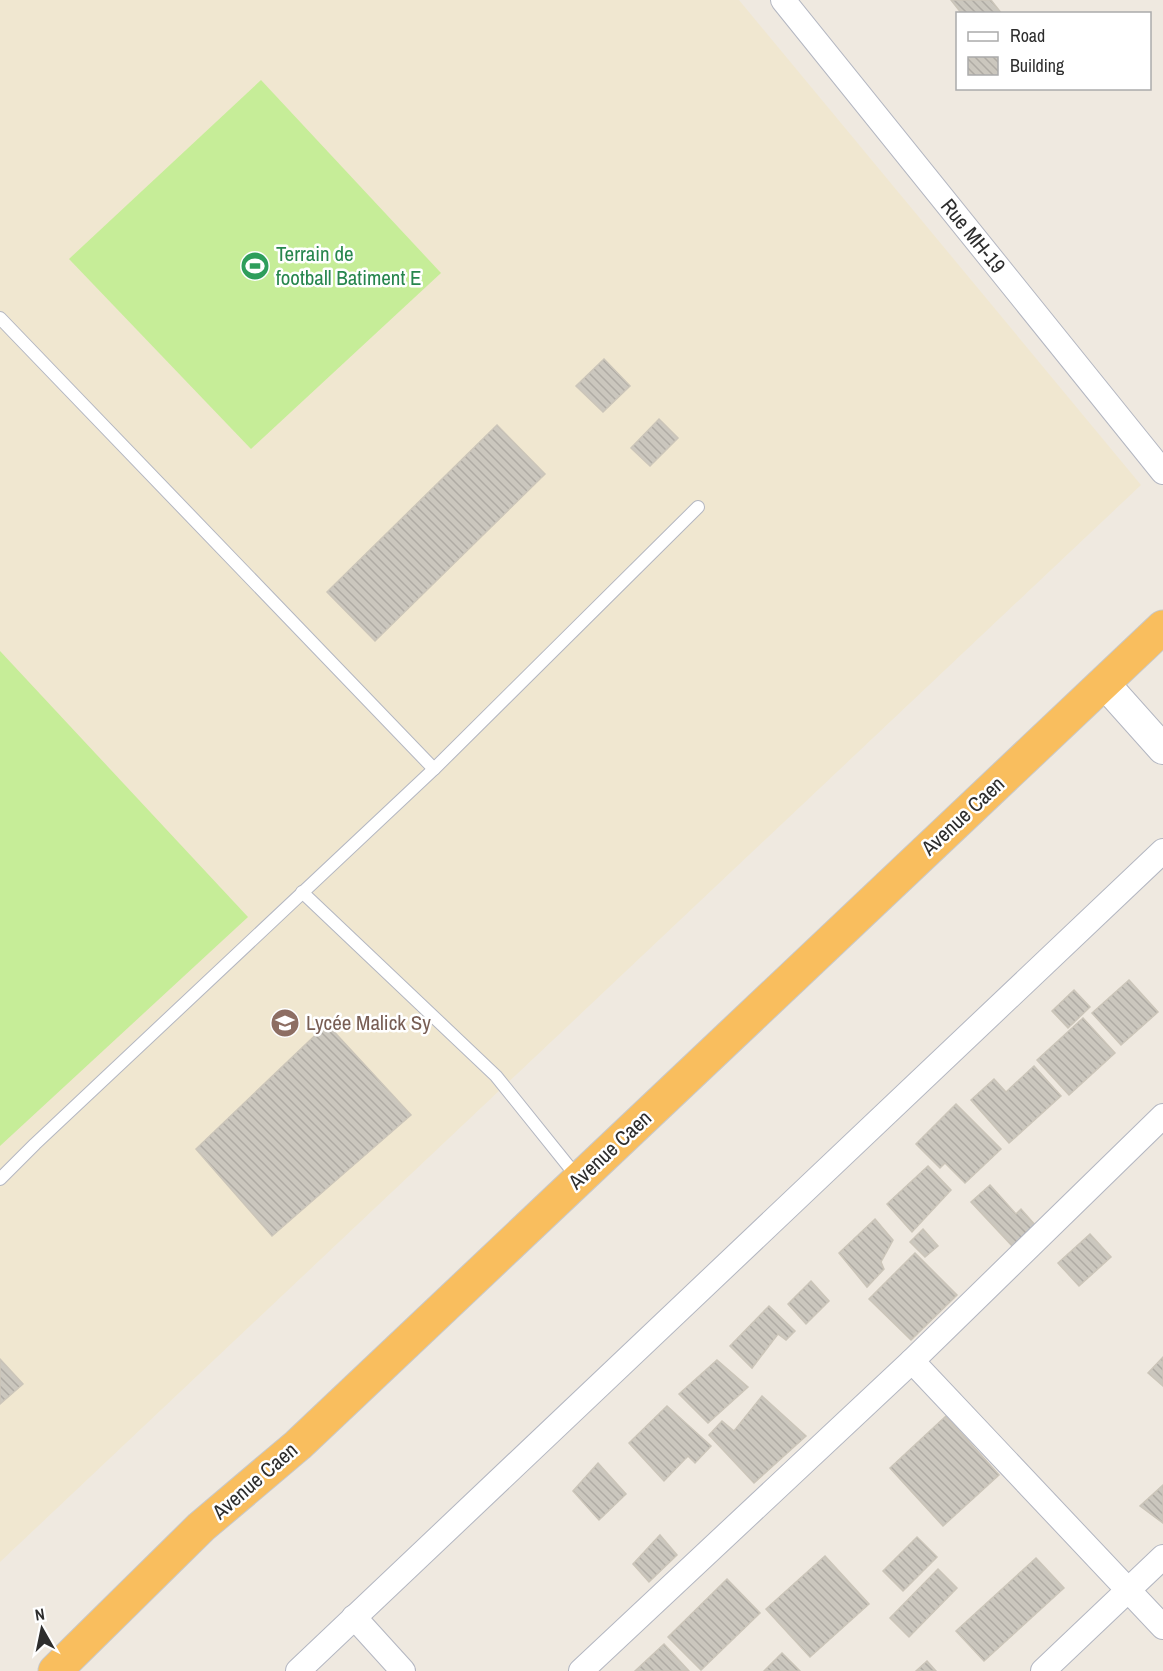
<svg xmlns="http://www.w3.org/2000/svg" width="1163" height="1671" font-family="'Archivo Narrow',sans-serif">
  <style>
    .education { fill: #f0e7d0 }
    .pitch { fill: #c6ed98 }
    .building { fill: url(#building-back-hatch); stroke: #cbc5b9; stroke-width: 1.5 }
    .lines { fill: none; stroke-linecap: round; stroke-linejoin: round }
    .service-casing { stroke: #b3b6c1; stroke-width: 14 }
    .minor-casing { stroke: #b3b6c1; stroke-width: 26 }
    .tertiary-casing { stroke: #b3b6c1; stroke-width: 32 }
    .trunk-casing { stroke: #c8c8c8; stroke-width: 35 }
    .service { stroke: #fff; stroke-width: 12 }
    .minor { stroke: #fff; stroke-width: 24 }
    .tertiary { stroke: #fff; stroke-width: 30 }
    .trunk { stroke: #f9be5e; stroke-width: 33 }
    .labels { text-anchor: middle; stroke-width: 5; stroke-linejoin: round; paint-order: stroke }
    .street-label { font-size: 21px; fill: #2d2d2d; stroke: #fff }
    .leisure-label { font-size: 21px; fill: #27864d; stroke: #fff; text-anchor: start }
    .education-label { font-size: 21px; fill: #785e54; stroke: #fff; text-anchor: start }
  </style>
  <defs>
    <pattern id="building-back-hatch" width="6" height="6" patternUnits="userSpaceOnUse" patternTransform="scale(1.5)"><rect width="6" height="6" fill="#cbc7be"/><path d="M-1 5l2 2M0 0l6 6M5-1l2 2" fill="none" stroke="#afaba4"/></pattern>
  </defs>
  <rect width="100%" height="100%" fill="#efe9e0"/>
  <path class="education" d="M0,0H739L1141,485L0,1562Z"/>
  <g class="pitch">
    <path d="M261,80L441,273L251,449L69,259Z"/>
    <path d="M0,651L248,917L0,1146Z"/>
  </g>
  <g class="building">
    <path d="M951,0H991L1002,14H962Z"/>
    <path d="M604,359L630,386L603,412L576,386Z"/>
    <path d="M659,419L678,438L650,466L631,448Z"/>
    <path d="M497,425L545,474L375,641L327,592Z"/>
    <path d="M1129,980L1158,1012L1121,1045L1092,1013Z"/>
    <path d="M1074,990L1090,1007L1068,1028L1052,1011Z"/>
    <path d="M1083,1018L1115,1053L1069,1095L1037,1060Z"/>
    <path d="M327,1024L411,1115L272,1236L196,1149Z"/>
    <path d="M1034,1066L1061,1096L1009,1143L971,1100L994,1079L1006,1092Z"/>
    <path d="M956,1104L1001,1149L965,1183L945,1163L940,1168L916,1144Z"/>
    <path d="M928,1166L951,1190L912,1232L887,1204Z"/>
    <path d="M990,1185L1016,1214L1021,1209L1036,1226L1013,1247L971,1202Z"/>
    <path d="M875,1219L893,1240L881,1262L884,1269L867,1287L839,1253Z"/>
    <path d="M923,1229L938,1246L925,1257L910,1242Z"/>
    <path d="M1090,1234L1111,1257L1079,1286L1058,1263Z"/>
    <path d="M915,1253L957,1295L911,1340L869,1299Z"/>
    <path d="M811,1281L829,1301L806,1324L788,1304Z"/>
    <path d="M769,1306L795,1331L786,1340L778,1334L752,1368L730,1346Z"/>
    <path d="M1163,1357V1386L1148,1373Z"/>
    <path d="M0,1359L23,1384L0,1404Z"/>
    <path d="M717,1360L748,1387L708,1423L679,1394Z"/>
    <path d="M762,1396L806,1436L754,1483L709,1435L722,1421L734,1431Z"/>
    <path d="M667,1406L711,1446L695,1463L688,1456L664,1481L629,1443Z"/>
    <path d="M946,1416L999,1475L943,1526L890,1468Z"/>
    <path d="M598,1463L626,1494L599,1520L573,1491Z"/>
    <path d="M1163,1485V1523L1140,1506Z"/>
    <path d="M660,1535L677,1555L649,1582L633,1564Z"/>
    <path d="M917,1537L937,1557L903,1591L883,1571Z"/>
    <path d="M825,1556L869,1604L810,1657L766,1609Z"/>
    <path d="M1036,1558L1064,1588L984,1661L956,1631Z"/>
    <path d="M938,1569L957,1588L909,1637L890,1618Z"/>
    <path d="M727,1579L760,1613L701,1670L668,1637Z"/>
    <path d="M664,1644L689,1671H635Z"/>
    <path d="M782,1653L800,1671H764Z"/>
    <path d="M927,1661L936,1671H916Z"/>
  </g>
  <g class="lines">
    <g class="service-casing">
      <g id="service">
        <path d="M0,318L434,769"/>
        <path d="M302,892L496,1076L578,1178"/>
        <path d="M0,1179L35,1144L434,769L698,507"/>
      </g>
    </g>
    <g class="minor-casing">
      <g id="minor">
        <path d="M783,0L1163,472"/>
        <path d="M912,1361L1163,1627"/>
        <path d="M354,1617L403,1671"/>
        <path d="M298,1671L1163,851"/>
        <path d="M581,1671L912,1361L1163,1116"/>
        <path d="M1043,1671L1163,1557"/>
      </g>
    </g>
    <g class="tertiary-casing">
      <path id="tertiary" d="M1104,683L1163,749"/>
    </g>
    <g class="trunk-casing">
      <path id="trunk" d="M55,1671L201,1527L298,1445L1163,627"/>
    </g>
    <use href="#service" class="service"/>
    <use href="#minor" class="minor"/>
    <use href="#tertiary" class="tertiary"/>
    <use href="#trunk" class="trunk"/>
  </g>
  <defs>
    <g id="stadium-disc" transform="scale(1.5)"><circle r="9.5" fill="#2e9e5b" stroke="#fff"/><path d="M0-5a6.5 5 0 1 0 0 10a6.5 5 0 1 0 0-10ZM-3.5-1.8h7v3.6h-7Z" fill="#fff"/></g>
    <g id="school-disc" transform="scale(1.5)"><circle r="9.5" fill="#8d6e63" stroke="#fff"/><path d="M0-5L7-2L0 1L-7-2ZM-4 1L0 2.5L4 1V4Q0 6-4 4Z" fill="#fff"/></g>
  </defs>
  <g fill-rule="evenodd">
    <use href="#stadium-disc" x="255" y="266"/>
    <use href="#school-disc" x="285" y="1023"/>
  </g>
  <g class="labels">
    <g class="street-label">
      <text transform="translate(973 236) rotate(51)" y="7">Rue MH-19</text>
      <text transform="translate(963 816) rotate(-43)" y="7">Avenue Caen</text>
      <text transform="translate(610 1150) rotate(-43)" y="7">Avenue Caen</text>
      <text transform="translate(255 1481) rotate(-41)" y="7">Avenue Caen</text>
    </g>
    <g class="leisure-label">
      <text x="276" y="261">Terrain de<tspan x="276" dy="24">football Batiment E</tspan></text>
    </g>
    <g class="education-label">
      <text x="306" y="1030">Lycée Malick Sy</text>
    </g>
  </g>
  <rect x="956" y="12" width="195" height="78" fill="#ffffff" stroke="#ababab" stroke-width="1.5"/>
  <rect x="968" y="32" width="30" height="9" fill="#ffffff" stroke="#ababab" stroke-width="1.5"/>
  <text x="1010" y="42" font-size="18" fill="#2d2d2d">Road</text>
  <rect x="968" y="57" width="30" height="18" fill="url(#building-back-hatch)" stroke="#ababab" stroke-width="1.5"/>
  <text x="1010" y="72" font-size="18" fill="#2d2d2d">Building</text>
  <g transform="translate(42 1629) rotate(351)" stroke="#ffffff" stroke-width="4.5" paint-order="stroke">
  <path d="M0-4.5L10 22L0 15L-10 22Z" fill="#2d2d2d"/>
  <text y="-9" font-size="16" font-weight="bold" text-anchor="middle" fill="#2d2d2d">N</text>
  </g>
</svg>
